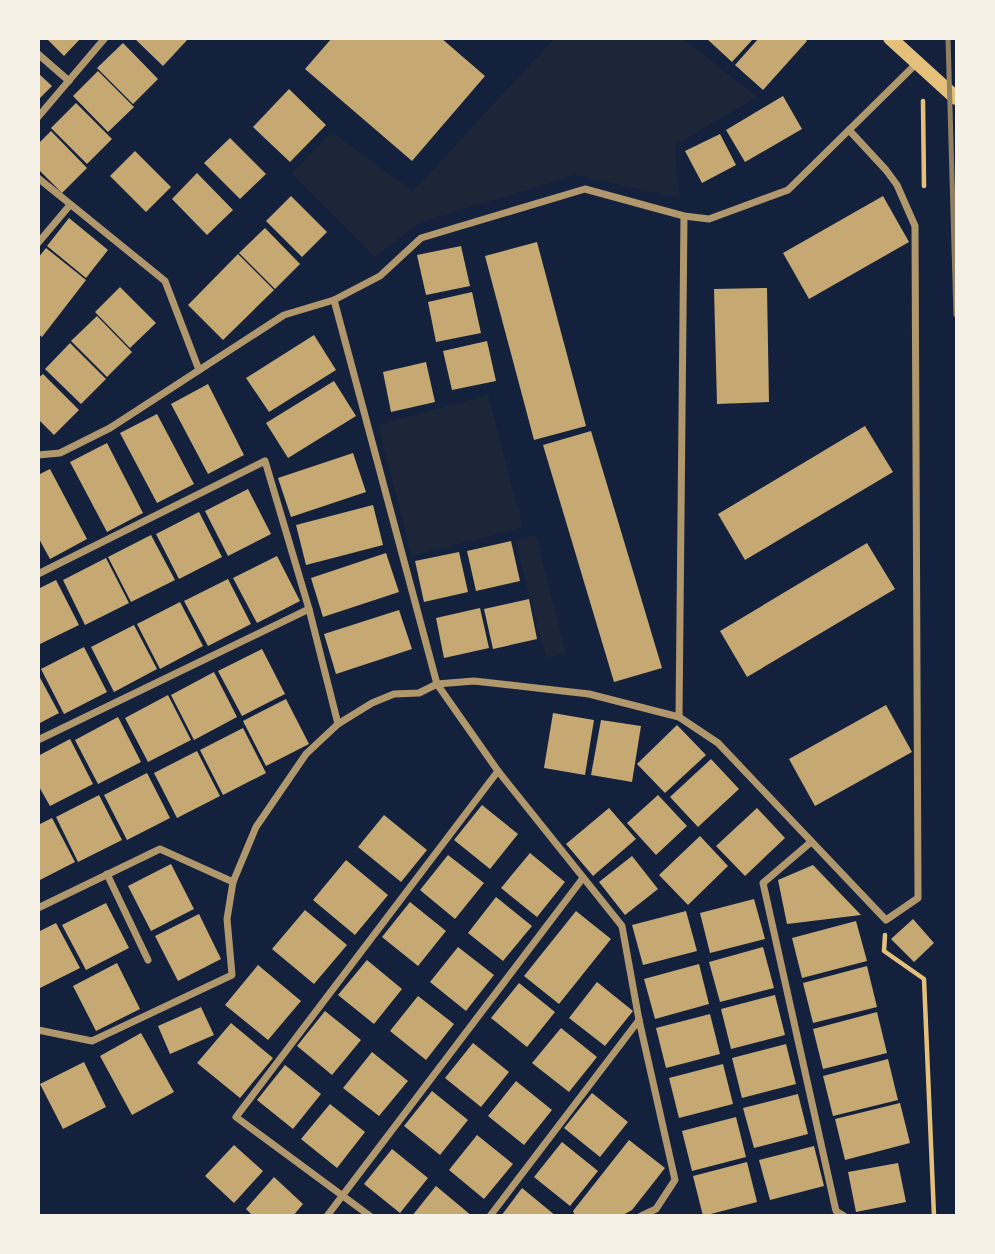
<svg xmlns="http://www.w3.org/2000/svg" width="995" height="1254" font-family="'PT Sans',sans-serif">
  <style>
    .green { fill: #1d2539 }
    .building { fill: #c6a872 }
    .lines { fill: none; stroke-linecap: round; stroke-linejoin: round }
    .path { stroke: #e5c07b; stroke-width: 4.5 }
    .minor { stroke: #b1986c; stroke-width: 7 }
    .secondary { stroke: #e5c07b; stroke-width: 14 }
    .rail { stroke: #918062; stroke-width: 5 }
  </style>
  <rect width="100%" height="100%" fill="#14213d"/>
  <g class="green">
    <path d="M555,38L683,39L757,97L675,145L679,198L575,175L421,222L375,257L292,173L332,132L413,191Z"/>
    <path d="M488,395L523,527L412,556L378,425Z"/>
    <path d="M536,535L566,653L546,658L515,540Z"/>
  </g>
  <g class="building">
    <path d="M46,38H81L64,56Z"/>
    <path d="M134,38H189L163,66Z"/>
    <path d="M332,38H441L485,76L412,161L305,69Z"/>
    <path d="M706,38H754L732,62Z"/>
    <path d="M759,38H804L807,41L763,90L735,65Z"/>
    <path d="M123,43L158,79L133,104L97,68Z"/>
    <path d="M98,71L134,107L108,132L73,96Z"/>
    <path d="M38,73L52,86L38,100Z"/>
    <path d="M289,89L326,125L290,162L253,127Z"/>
    <path d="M783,96L802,129L745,162L726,130Z"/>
    <path d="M76,103L112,139L87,164L51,128Z"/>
    <path d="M51,131L87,168L62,193L38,169V144Z"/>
    <path d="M720,134L736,165L702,183L685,151Z"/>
    <path d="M230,138L266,174L240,199L204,163Z"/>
    <path d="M135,151L171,187L146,212L110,176Z"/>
    <path d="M197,173L233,210L207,235L172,199Z"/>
    <path d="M291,196L327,232L302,257L266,221Z"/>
    <path d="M883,196L909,242L809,299L783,253Z"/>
    <path d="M69,218L108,250L86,278L47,246Z"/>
    <path d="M265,228L300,264L275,289L239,253Z"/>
    <path d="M537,242L586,426L534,440L485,256Z"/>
    <path d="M461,246L470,286L426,295L417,255Z"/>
    <path d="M46,248L86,280L42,337L38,334V258Z"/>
    <path d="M238,254L274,290L223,340L188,305Z"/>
    <path d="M120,287L156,323L130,348L95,312Z"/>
    <path d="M767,288L769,402L717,404L714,289Z"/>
    <path d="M472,292L481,333L436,342L428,302Z"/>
    <path d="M97,316L132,352L107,377L71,341Z"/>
    <path d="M314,335L336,370L269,412L246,378Z"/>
    <path d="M487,341L496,381L452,390L443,351Z"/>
    <path d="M70,343L106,379L81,404L45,369Z"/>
    <path d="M426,362L435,402L391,412L383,372Z"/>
    <path d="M43,374L79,410L54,435L38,419V378Z"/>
    <path d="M334,381L356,416L288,458L266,423Z"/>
    <path d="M208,384L244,455L208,474L171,404Z"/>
    <path d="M157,414L194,484L157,503L120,433Z"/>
    <path d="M865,426L893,472L745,560L718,514Z"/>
    <path d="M591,431L662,668L614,682L543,445Z"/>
    <path d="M107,443L143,513L107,532L70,462Z"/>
    <path d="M353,453L366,492L291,517L278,478Z"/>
    <path d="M50,469L87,539L50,559L38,537V475Z"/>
    <path d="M248,489L271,534L228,556L205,511Z"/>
    <path d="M373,505L383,545L306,565L296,525Z"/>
    <path d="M199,512L222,557L179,579L156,534Z"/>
    <path d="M151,535L175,580L131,602L108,557Z"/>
    <path d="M511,541L520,581L476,591L467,551Z"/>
    <path d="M867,543L895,589L747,677L720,631Z"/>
    <path d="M459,552L468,592L424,602L415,561Z"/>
    <path d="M386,553L399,592L323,617L311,578Z"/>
    <path d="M277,556L300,601L257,623L233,578Z"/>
    <path d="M106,558L129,603L85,625L63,580Z"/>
    <path d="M228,579L251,624L208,646L184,601Z"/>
    <path d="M56,580L79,625L38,645V589Z"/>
    <path d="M529,599L537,639L493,649L484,609Z"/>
    <path d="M180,602L203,646L160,669L137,624Z"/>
    <path d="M480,608L489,648L444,658L436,618Z"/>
    <path d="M399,610L412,649L336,674L324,634Z"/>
    <path d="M134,625L157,669L114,692L91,647Z"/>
    <path d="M84,647L107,692L64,714L41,669Z"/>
    <path d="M262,649L285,694L242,716L218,671Z"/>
    <path d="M214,672L237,717L194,740L171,695Z"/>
    <path d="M38,674L59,713L38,724Z"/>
    <path d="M168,695L191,740L148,762L125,718Z"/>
    <path d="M286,699L309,744L266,766L243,721Z"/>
    <path d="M886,705L912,752L815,806L789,759Z"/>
    <path d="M553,713L594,720L585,775L544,768Z"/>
    <path d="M118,717L141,762L98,784L75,740Z"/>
    <path d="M601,720L641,726L632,782L591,775Z"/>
    <path d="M677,725L706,755L665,793L637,764Z"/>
    <path d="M243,728L266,773L223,795L200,750Z"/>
    <path d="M70,739L93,784L50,806L38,785V756Z"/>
    <path d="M197,751L220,796L177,818L154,773Z"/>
    <path d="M711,759L739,789L698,827L670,797Z"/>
    <path d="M147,773L170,818L127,840L104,795Z"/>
    <path d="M99,795L122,840L78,862L56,817Z"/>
    <path d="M658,795L687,826L656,855L627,823Z"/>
    <path d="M482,805L518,834L490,869L454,840Z"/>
    <path d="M609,808L636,839L593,876L566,844Z"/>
    <path d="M757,808L785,838L745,876L716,846Z"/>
    <path d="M384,815L427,850L401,882L358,847Z"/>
    <path d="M52,818L75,862L38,881V825Z"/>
    <path d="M700,836L728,866L688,905L659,875Z"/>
    <path d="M530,853L565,882L537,917L501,888Z"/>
    <path d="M448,855L484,883L455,919L420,890Z"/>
    <path d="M632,856L658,889L625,915L599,882Z"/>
    <path d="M346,860L388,895L355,935L313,900Z"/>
    <path d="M171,864L194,909L151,931L128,886Z"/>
    <path d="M813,865L861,915L787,924L778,880Z"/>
    <path d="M496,897L532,926L503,961L468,933Z"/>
    <path d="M754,899L765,939L710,953L700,913Z"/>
    <path d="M410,902L446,931L418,966L382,937Z"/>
    <path d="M106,903L129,948L86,970L62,925Z"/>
    <path d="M305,910L347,945L314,984L272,949Z"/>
    <path d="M576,911L611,939L559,1004L524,976Z"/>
    <path d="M686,911L697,951L643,965L632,925Z"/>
    <path d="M199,914L221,959L178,981L155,936Z"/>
    <path d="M913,919L934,943L914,962L891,939Z"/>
    <path d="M856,921L867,961L802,978L792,938Z"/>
    <path d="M56,923L80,968L38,989V932Z"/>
    <path d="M458,947L494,975L466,1011L430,982Z"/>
    <path d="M763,947L774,988L720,1002L709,962Z"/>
    <path d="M367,960L402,989L374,1024L338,995Z"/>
    <path d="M117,963L140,1009L96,1031L73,986Z"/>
    <path d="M699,964L709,1004L655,1019L644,979Z"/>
    <path d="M258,965L301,1001L268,1040L225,1005Z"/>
    <path d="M867,966L877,1007L813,1023L803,983Z"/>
    <path d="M597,982L633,1011L605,1046L569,1018Z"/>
    <path d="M519,983L555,1012L527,1047L491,1018Z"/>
    <path d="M775,995L785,1035L731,1049L721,1009Z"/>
    <path d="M418,996L454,1024L426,1060L390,1031Z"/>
    <path d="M201,1007L214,1035L170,1054L158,1026Z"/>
    <path d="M325,1011L361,1040L332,1075L297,1046Z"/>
    <path d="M877,1012L887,1053L823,1069L813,1029Z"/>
    <path d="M710,1014L720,1054L666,1068L656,1028Z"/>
    <path d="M231,1023L273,1058L240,1098L197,1063Z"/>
    <path d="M561,1028L597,1057L569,1092L532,1063Z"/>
    <path d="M141,1033L174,1092L132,1115L100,1056Z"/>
    <path d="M473,1043L509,1072L481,1107L445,1078Z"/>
    <path d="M786,1044L796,1084L742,1098L732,1058Z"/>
    <path d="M372,1052L408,1081L379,1116L343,1088Z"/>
    <path d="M888,1059L898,1100L833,1116L823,1076Z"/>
    <path d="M84,1062L106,1107L63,1129L40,1084Z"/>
    <path d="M723,1064L733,1104L679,1118L669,1078Z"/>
    <path d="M285,1065L321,1094L293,1129L257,1100Z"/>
    <path d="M516,1081L552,1110L524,1145L488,1116Z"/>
    <path d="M432,1091L468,1120L440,1155L404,1126Z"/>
    <path d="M592,1093L628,1122L600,1157L564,1128Z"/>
    <path d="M798,1094L808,1134L754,1148L743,1108Z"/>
    <path d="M900,1103L910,1143L845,1160L835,1119Z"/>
    <path d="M330,1104L365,1132L337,1168L301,1139Z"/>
    <path d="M736,1117L746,1157L692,1171L682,1131Z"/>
    <path d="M477,1135L513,1164L484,1199L449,1170Z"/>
    <path d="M629,1140L665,1168L632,1210L621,1216H575L573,1211Z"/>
    <path d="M562,1142L598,1171L570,1206L534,1177Z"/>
    <path d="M234,1145L263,1171L234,1203L205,1176Z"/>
    <path d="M814,1146L824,1186L770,1200L759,1160Z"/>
    <path d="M392,1149L428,1178L400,1213L364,1184Z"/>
    <path d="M747,1162L757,1202L703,1216L693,1176Z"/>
    <path d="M898,1163L906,1202L856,1212L848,1172Z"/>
    <path d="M274,1177L303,1204L293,1216H253L246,1209Z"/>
    <path d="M436,1186L472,1216H412Z"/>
    <path d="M522,1188L556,1216H501Z"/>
  </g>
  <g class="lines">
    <g class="path">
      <path d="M923,101L924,186"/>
      <path d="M885,935L884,951L924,979L934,1216"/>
    </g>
    <g class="minor">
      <path d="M38,54L69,81"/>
      <path d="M38,117L105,38"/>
      <path d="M38,178L165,281L199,370"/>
      <path d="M38,243L70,205"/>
      <path d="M334,300L437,684L498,771L622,926L639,1020L675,1180L656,1209L641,1216"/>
      <path d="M38,455L60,453L110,428L284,315L334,300L380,276L421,238L585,189L684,216L709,219L788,190L918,62"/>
      <path d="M38,574L265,461L309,609L338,724L306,754L256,827L233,882L160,849L38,908"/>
      <path d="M679,717L684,216"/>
      <path d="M338,724L372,703L394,694L419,693L437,684L474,681L589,694L679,717L718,743L886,920L918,898L915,226L897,185L886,170L849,130"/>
      <path d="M38,740L309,609"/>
      <path d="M811,842L763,883L836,1211L844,1216"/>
      <path d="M107,874L148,960"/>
      <path d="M38,1030L92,1041L232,975L227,919L233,882"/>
      <path d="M327,1216L583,878"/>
      <path d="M370,1216L236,1117L498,771"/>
      <path d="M490,1216L639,1020"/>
    </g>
    <path class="secondary" d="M890,38L956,98"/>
    <path class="rail" d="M948,38L956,315"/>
  </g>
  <rect width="995" height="1254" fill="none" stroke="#f6f1e7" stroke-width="80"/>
</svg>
